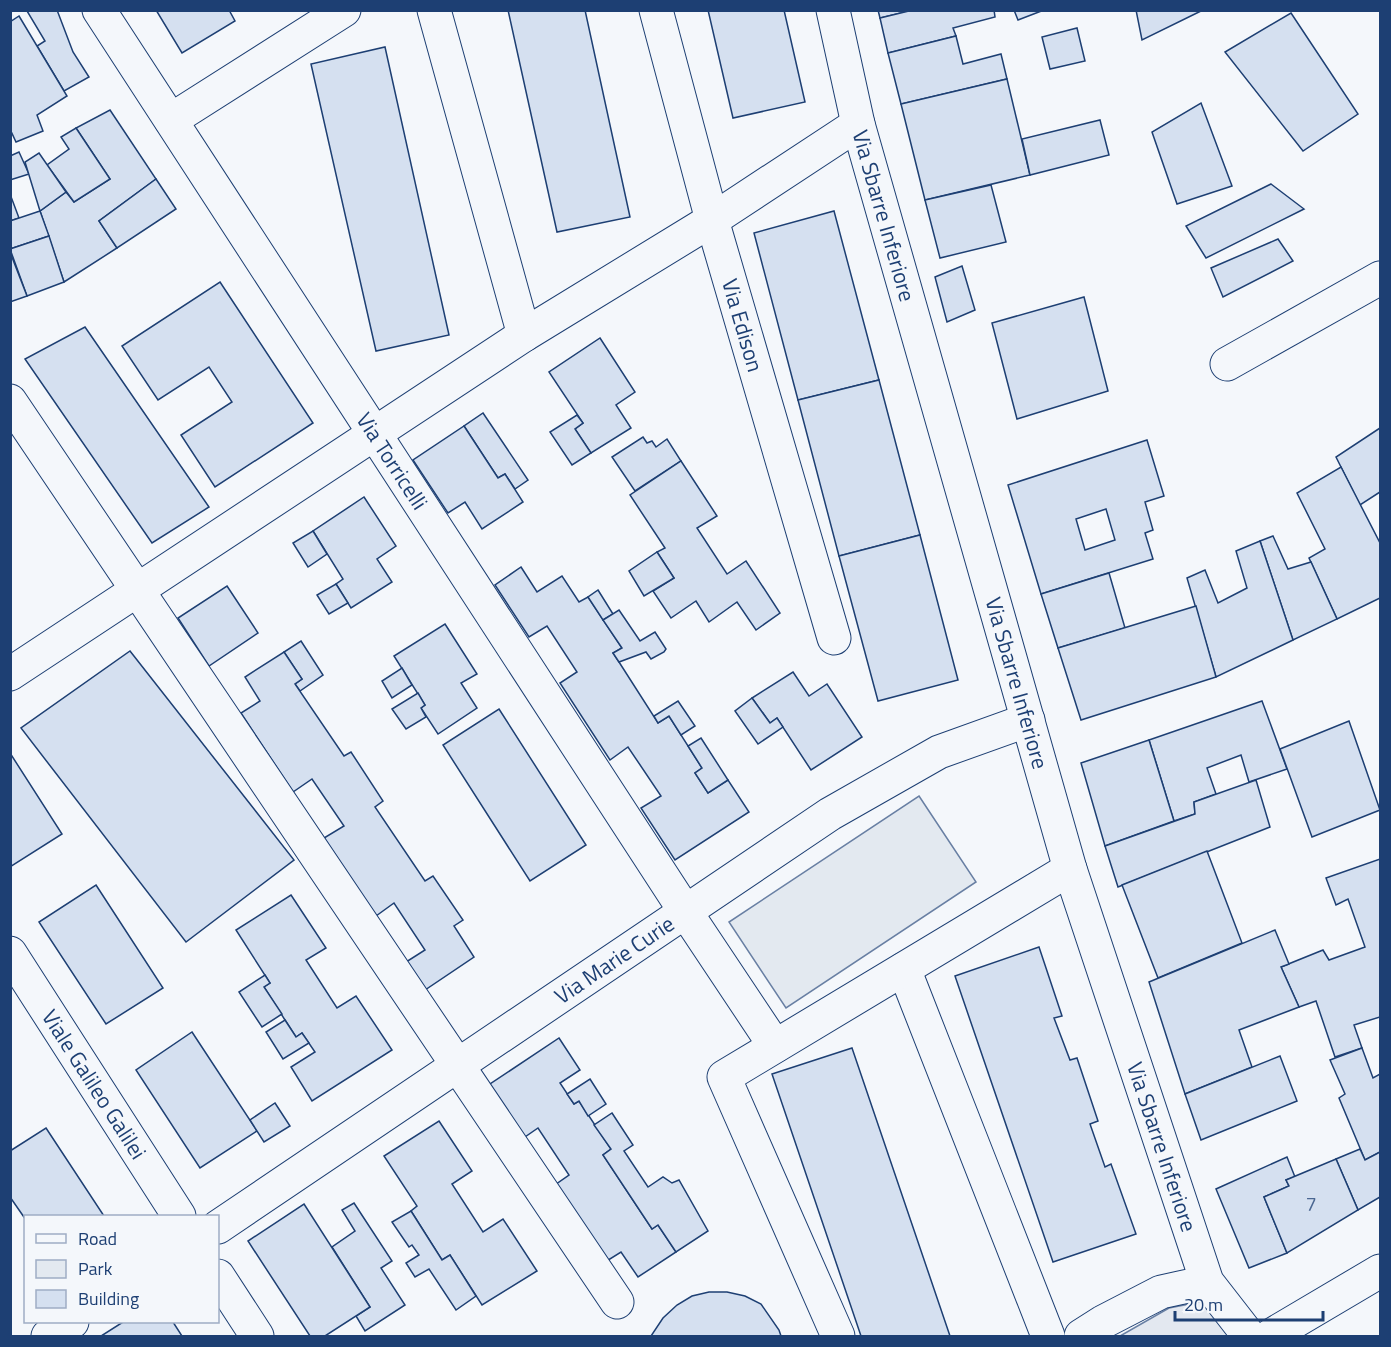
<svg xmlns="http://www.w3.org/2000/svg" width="1391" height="1347" font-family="'Titillium Web',sans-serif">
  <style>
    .green { fill: #e3e9f0; stroke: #687fa3; stroke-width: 1.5 }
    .parking { fill: #e3e8f0; stroke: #687fa3; stroke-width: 1.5 }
    .building { fill: #d5e0f0; stroke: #1d3f73; stroke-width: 1.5; fill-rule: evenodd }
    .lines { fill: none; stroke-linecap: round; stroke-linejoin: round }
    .minor-casing { stroke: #1d3f73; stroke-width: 35 }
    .path { stroke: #5e769c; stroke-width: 4; stroke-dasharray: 4.5 3; stroke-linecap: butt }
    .minor { stroke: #f4f7fb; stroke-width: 33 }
    .labels { text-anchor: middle; stroke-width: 4.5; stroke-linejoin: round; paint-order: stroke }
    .number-label { font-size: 20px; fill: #4b6792 }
    .street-label { font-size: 22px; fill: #1d3f73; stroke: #f4f7fb }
  </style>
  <rect width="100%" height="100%" fill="#f4f7fb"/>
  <path class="green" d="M919,796L976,882L786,1008L729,922Z"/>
  <path class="parking" d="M1205,1301L1230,1336H1120L1169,1308Z"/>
  <g class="building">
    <path d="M57,10L73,52L89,77L64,91L37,46L45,41L27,11Z"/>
    <path d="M156,10H229L235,21L182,53Z"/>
    <path d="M508,10H585L630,217L557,232Z"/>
    <path d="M708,10H784L805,102L733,118Z"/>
    <path d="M878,10H913L880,18Z"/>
    <path d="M913,10H994L995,17L953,28L956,36L888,53L880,18Z"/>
    <path d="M1014,10H1044L1018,20Z"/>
    <path d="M1136,10H1203L1142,40Z"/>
    <path d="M1291,13L1358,114L1303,151L1225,52Z"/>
    <path d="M19,16L67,96L37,115L43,131L16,142L10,129V22Z"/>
    <path d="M1077,28L1085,61L1050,69L1042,37Z"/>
    <path d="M956,36L963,64L1001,54L1007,79L901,104L888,53Z"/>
    <path d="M385,47L449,335L376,351L311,64Z"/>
    <path d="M1007,79L1030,175L925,200L901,104Z"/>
    <path d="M1201,103L1232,186L1177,204L1152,132Z"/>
    <path d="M110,110L156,179L99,221L117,248L64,282L40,211L66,192L74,202L110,179L76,128Z"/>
    <path d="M1100,120L1109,155L1030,175L1022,139Z"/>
    <path d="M76,128L110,179L74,202L47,165L69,149L61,137Z"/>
    <path d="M19,152L29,174L10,180V156Z"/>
    <path d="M39,153L66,192L40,211L25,162Z"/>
    <path d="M156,179L176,209L117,248L99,221Z"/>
    <path d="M1271,184L1304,209L1206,258L1186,226Z"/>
    <path d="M991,185L1006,242L940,258L925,200Z"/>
    <path d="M10,194L19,218L10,221Z"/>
    <path d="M40,211L49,236L10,249V221Z"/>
    <path d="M834,211L879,380L798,400L754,233Z"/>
    <path d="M49,236L64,282L27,296L10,249Z"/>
    <path d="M1278,239L1293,261L1223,297L1211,268Z"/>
    <path d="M10,252L27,296L10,302Z"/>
    <path d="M962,266L975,310L947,322L935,277Z"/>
    <path d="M220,282L313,423L215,487L181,435L232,402L209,367L158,400L122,346Z"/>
    <path d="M1084,297L1108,391L1017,419L992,323Z"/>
    <path d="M85,327L209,507L152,543L25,359Z"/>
    <path d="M600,338L635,392L616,405L631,428L591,453L575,429L583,423L549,372Z"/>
    <path d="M879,380L920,535L839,556L798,400Z"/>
    <path d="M483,413L528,480L515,489L505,474L498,478L464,426Z"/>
    <path d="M577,415L583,423L575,429L591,453L572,465L550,432Z"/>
    <path d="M464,426L498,478L505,474L523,502L482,529L465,502L448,513L413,460Z"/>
    <path d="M1380,428V492L1360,505L1336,457Z"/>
    <path d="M643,437L647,443L652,441L656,447L667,439L681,461L635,491L612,457Z"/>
    <path d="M1147,440L1164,496L1145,502L1153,530L1145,533L1153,559L1041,594L1008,485ZM1106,509L1115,540L1085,550L1076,519Z"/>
    <path d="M681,461L717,516L697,528L727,574L746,561L780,613L756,630L737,602L709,622L696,601L671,618L653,591L674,578L657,552L665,548L630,495Z"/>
    <path d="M1341,467L1380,543V598L1337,619L1309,558L1325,549L1297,493Z"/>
    <path d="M364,497L396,546L377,559L392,582L351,608L336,584L343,579L313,531Z"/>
    <path d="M313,531L327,554L308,567L293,543Z"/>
    <path d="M920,535L958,680L878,701L839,556Z"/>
    <path d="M1273,536L1288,569L1311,562L1337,619L1293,640L1260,541Z"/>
    <path d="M1260,541L1293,640L1216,677L1187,578L1205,570L1218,603L1247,588L1236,551Z"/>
    <path d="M657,552L674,578L644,596L629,571Z"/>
    <path d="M521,567L537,592L562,576L579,602L588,597L622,648L613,653L619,662L658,723L669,716L702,768L695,773L708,793L728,780L749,812L675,860L641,808L661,796L628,747L610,760L560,683L577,672L547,626L529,637L495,585Z"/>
    <path d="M1109,573L1125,628L1058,648L1041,594Z"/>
    <path d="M336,584L348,603L329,614L317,595Z"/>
    <path d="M227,586L258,633L209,666L178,618Z"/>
    <path d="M598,590L613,614L603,620L588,597Z"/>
    <path d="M1196,606L1216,677L1081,720L1058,648Z"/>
    <path d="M619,610L640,641L655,632L666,649L664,652L651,659L646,652L619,662L613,653L622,648L603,620Z"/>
    <path d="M445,624L477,674L461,683L477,708L438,734L421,708L425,705L394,656Z"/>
    <path d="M301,641L323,675L300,691L295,684L302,679L284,652Z"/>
    <path d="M130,651L294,860L186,942L21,728Z"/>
    <path d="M284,652L302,679L295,684L344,756L351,752L383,801L375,807L425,881L433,876L463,920L454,926L474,957L425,990L406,962L425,950L394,903L376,916L324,838L344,826L312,779L293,792L241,713L260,701L245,677Z"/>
    <path d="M402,668L412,685L392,698L382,681Z"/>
    <path d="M793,672L809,696L827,684L862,737L811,770L777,718L770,723L752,698Z"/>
    <path d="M418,693L425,705L421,708L426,717L406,729L392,709Z"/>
    <path d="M752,698L770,723L777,718L783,727L758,744L735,711Z"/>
    <path d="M678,701L695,726L681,735L669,716L658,723L654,716Z"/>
    <path d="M1262,701L1287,769L1249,782L1241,755L1207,768L1216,794L1194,802L1195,814L1174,821L1149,740Z"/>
    <path d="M499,709L586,845L530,881L443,745Z"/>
    <path d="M1349,721L1380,810L1312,837L1280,749Z"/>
    <path d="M701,738L728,780L708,793L695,773L702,768L688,746Z"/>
    <path d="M1149,740L1174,821L1105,846L1081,763Z"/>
    <path d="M10,753L62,834L10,867Z"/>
    <path d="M1256,780L1270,827L1118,887L1105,846L1195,814L1194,802Z"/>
    <path d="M1207,851L1242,943L1158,978L1122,885Z"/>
    <path d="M1380,859V1017L1354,1025L1362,1048L1335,1057L1316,1001L1299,1007L1281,967L1323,950L1329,960L1365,947L1348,899L1336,905L1326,878Z"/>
    <path d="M96,885L163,988L106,1024L39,922Z"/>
    <path d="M291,895L326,948L306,960L337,1008L356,996L392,1050L312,1101L291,1067L315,1052L302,1033L296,1037L285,1020L264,987L270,983L236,930Z"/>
    <path d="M1275,930L1289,964L1281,967L1299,1007L1239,1030L1252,1067L1185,1094L1149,982Z"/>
    <path d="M1039,947L1062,1016L1054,1018L1070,1060L1077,1058L1098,1121L1090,1124L1105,1167L1111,1164L1136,1234L1053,1262L955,976Z"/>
    <path d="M265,975L270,983L264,987L282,1014L262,1027L239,992Z"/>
    <path d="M285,1020L296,1037L302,1033L309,1043L283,1059L266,1032Z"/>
    <path d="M192,1032L257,1131L200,1168L136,1070Z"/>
    <path d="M559,1038L580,1070L560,1083L574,1104L579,1101L611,1149L603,1155L652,1229L658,1225L676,1252L638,1277L621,1252L602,1264L552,1187L569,1175L538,1128L522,1139L487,1086Z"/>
    <path d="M852,1048L950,1336H861L772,1074Z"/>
    <path d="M1362,1048L1373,1078L1380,1074V1152L1365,1160L1339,1098L1345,1094L1330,1060Z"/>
    <path d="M1280,1056L1297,1101L1201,1140L1185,1094Z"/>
    <path d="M590,1079L606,1104L588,1116L579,1101L574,1104L567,1094Z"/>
    <path d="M275,1103L290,1126L264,1142L250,1120Z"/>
    <path d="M612,1113L633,1145L624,1151L648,1187L663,1177L672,1183L679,1180L708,1231L676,1252L658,1225L652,1229L603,1155L611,1149L594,1125Z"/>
    <path d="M439,1121L472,1171L452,1184L483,1232L503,1219L537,1271L482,1305L450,1255L442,1260L411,1211L417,1206L384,1156Z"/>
    <path d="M46,1128L104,1216H26V1220L10,1197V1151Z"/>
    <path d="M1360,1149L1365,1160L1380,1152V1197L1358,1210L1336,1159Z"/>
    <path d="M1287,1157L1295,1177L1286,1180L1289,1186L1264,1197L1287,1253L1249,1268L1216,1189Z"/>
    <path d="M1336,1159L1358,1210L1287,1253L1264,1197L1289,1186L1286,1180Z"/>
    <path d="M354,1203L392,1261L381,1268L405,1305L365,1331L356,1316L370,1307L332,1247L355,1231L342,1210Z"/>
    <path d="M304,1204L370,1307L325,1336H310L248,1241Z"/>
    <path d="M411,1211L442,1260L450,1255L476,1296L456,1310L429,1269L415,1277L406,1263L419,1255L412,1245L409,1247L392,1222Z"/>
    <path d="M709,1292H727L745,1296L761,1304L779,1330L781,1336H651L663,1318L677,1305L692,1296Z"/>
    <path d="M123,1322H173L182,1336H101Z"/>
  </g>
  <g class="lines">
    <g class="minor-casing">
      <g id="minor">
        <path id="s1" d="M99,10L685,911L775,1046"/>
        <path d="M434,10L524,335"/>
        <path id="s2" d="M656,10L712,220L834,638"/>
        <path id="s3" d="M833,10L858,124L1070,869L1207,1282L1249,1336"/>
        <path d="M171,120L344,10"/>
        <path d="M1227,364L1380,278"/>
        <path d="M10,401L617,1302"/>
        <path d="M10,674L524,335L712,220L858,124"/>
        <path id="s4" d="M10,953L179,1216"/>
        <path d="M904,969L1048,1336"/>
        <path id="s5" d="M218,1227L830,814L939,752L1028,720"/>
        <path d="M218,1276L257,1336"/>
        <path d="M48,1336L72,1322"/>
        <path d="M838,1336L724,1077L1070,869"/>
        <path d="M1081,1336L1103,1322L1161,1292L1207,1282"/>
        <path d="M1270,1336L1380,1271"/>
      </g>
    </g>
    <path class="path" d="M10,11L12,10"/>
    <use href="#minor" class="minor"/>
  </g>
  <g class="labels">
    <g class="number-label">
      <text x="1311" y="1211">7</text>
    </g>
    <g class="street-label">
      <text dy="8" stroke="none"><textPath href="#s3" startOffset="212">Via Sbarre Inferiore</textPath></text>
      <text dy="8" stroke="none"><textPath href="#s2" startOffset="327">Via Edison</textPath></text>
      <text dy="8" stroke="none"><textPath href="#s1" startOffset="538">Via Torricelli</textPath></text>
      <text dy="8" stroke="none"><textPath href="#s3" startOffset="698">Via Sbarre Inferiore</textPath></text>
      <text dy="8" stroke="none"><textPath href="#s5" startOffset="478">Via Marie Curie</textPath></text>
      <text dy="8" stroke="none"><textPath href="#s4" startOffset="156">Viale Galileo Galilei</textPath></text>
      <text dy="8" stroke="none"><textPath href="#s3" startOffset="1184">Via Sbarre Inferiore</textPath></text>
    </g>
  </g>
  <rect width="1391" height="1347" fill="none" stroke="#1d3f73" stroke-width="24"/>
  <rect x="24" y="1215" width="195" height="108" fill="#f4f7fb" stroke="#9eadc5" stroke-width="1.5"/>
  <rect x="36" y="1234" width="30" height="9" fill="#f4f7fb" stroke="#9eadc5" stroke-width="1.5"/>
  <text x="78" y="1245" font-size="18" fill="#1d3f73">Road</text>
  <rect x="36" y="1260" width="30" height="18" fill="#e3e9f0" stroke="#9eadc5" stroke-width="1.5"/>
  <text x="78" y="1275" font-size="18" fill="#1d3f73">Park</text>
  <rect x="36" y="1290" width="30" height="18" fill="#d5e0f0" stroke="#9eadc5" stroke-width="1.5"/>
  <text x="78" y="1305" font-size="18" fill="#1d3f73">Building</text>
  <path d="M1175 1311v9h148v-9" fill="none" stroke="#1d3f73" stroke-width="3"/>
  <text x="1184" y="1311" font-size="18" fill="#1d3f73" stroke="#f4f7fb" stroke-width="4.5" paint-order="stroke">20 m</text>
</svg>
